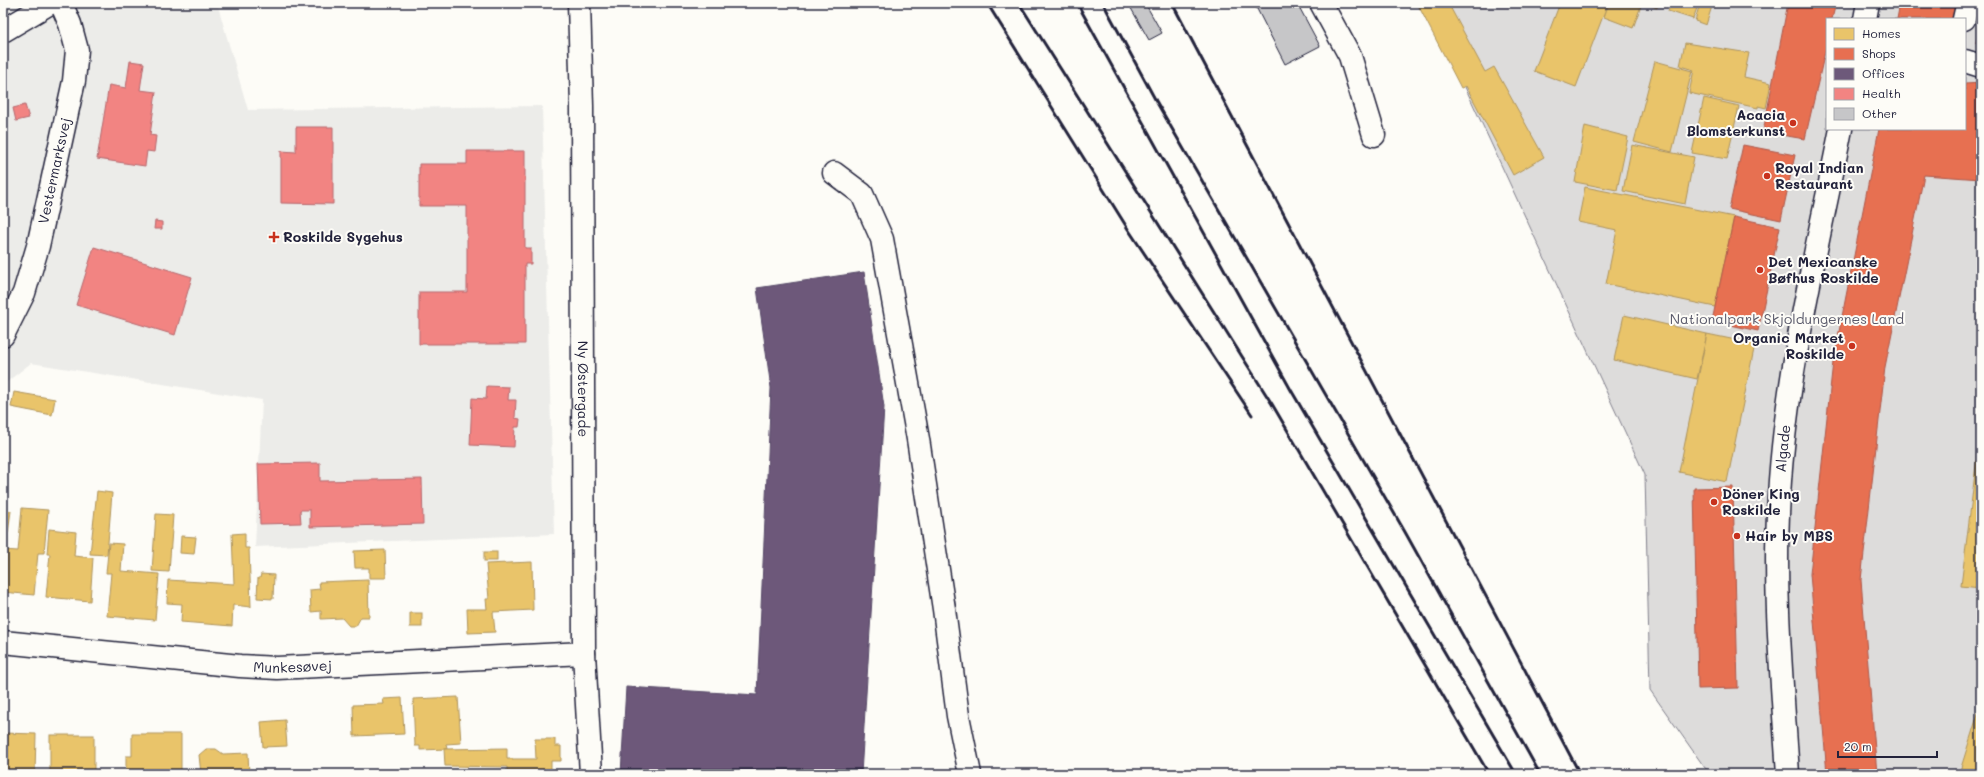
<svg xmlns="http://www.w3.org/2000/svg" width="1984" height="777" font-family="Mali,sans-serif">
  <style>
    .built { fill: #ecece9 }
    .green { fill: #dddcdb; stroke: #807f8b; fill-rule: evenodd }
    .homes { fill: #e9c46a; stroke: #ad935c }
    .shops { fill: #e76f51; stroke: #ac584a }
    .offices { fill: #6d597a; stroke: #564867 }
    .health { fill: #f28482; stroke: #b4676d }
    .building { fill: #c6c6c8; stroke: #22223b }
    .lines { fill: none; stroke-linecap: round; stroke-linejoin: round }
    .minor-casing { stroke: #22223b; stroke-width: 25 }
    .major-casing { stroke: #22223b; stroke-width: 25 }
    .minor { stroke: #fdfcf7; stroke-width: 22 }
    .major { stroke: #fdfcf7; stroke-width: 22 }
    .rail { stroke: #22223b; stroke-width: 3 }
    .poi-dot { fill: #c8321e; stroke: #fdfcf7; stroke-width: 1.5 }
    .labels { text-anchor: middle; stroke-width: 4; stroke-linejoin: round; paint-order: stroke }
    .poi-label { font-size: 14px; font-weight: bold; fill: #22223b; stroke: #fdfcf7; text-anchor: start }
    .street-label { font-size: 14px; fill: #22223b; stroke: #fdfcf7 }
    .park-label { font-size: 14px; fill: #5a5a6b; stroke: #fdfcf7 }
  </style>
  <rect width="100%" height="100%" fill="#fdfcf7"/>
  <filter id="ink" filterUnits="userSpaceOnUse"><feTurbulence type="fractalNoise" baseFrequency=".025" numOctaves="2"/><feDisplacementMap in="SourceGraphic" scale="8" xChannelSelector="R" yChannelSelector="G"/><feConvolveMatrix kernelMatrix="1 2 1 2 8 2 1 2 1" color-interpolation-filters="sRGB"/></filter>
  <g filter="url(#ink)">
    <path class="built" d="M3,3H217L248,110L542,106L554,534L255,547L262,400L31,363L3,385Z"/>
    <path class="green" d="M1426,3H1981V774H1716L1705,768L1650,690L1645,475ZM1827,19H1965V129H1827Z"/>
    <g class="homes">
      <path d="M1417,3H1448L1485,72L1494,67L1544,157L1513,175L1466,86L1461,88Z"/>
      <path d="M1560,3H1608L1576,87L1534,71Z"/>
      <path d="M1609,3H1642L1633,28L1604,17Z"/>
      <path d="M1644,3H1658L1657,8Z"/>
      <path d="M1671,3H1692L1698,5L1693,19L1668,11Z"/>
      <path d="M1700,3H1713L1706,25L1695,21Z"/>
      <path d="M1685,43L1749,53L1744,77L1771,83L1766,108L1758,106V108L1689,93L1694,70L1680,66Z"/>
      <path d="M1655,61L1692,71L1672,152L1634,142Z"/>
      <path d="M1704,98L1739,106L1727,159L1692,153Z"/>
      <path d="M1585,126L1628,137L1617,190L1575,182Z"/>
      <path d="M1632,145L1694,157L1685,204L1623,191Z"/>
      <path d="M1585,187L1734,217L1715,307L1606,284L1617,230L1578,222Z"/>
      <path d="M1624,315L1707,334L1697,379L1614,360Z"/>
      <path d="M1707,334L1755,344L1727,482L1679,472Z"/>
      <path d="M14,392L55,399L52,415L11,407Z"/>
      <path d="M1981,424V588L1961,586Z"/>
      <path d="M97,491L112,493L107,555L90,554Z"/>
      <path d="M22,508L48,510L44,553H38L34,595L3,592V550L18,551Z"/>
      <path d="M3,510L11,511L8,533H3Z"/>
      <path d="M156,514L173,515L169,572L152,571Z"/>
      <path d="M49,529L76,532L74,556L93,558L90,601L46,597L50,554H47Z"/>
      <path d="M245,533V548H249L251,607L233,605L232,626L181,622L182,604L167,603L168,580L234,584L232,534Z"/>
      <path d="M181,536L196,537L194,554L180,553Z"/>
      <path d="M109,543L123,544L121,571L159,574L155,620L107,616L111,573H106Z"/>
      <path d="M385,550L386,578H369V568H355L354,551Z"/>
      <rect x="484" y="552" width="13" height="9"/>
      <path d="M532,562L533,610L493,612L495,632L468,633L467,609H487L486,599H489L486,564Z"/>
      <path d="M261,574L274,575L273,599L257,598L258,578H260Z"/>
      <path d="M368,580L369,617H361L356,626H349L342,618L321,619V611L311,612L310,590L320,589L319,582Z"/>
      <rect x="410" y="613" width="12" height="14"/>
      <path d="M458,697L461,743L446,744L447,749L420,750V746H415L413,699Z"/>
      <path d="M402,698L404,734L354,736L353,705L384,704L383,699Z"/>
      <path d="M1981,704V772L1974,770L1973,774H1959Z"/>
      <path d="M285,720L287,746L263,747L261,722Z"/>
      <path d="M3,733L36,734L35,774H3Z"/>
      <path d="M132,734H181V774H126V756H132Z"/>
      <rect x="50" y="735" width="44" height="39"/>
      <path d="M535,739H555V746H561V761H551V774H507V767L445,766L444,749L507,748V759H536Z"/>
      <path d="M206,749H216L223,754L248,753L249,774H201L199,755Z"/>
    </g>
    <g class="shops">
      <path d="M1788,3H1836L1832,19H1827V43L1805,139L1763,132Z"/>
      <path d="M1900,3H1959L1955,19H1897Z"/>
      <path d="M1981,23V44L1976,43Z"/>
      <path d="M1981,83V179L1924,175L1885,367L1861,580L1877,774H1827L1810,574L1833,362L1879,129H1965V84Z"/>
      <path d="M1743,145L1795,155L1781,220L1729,209Z"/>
      <path d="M1734,217L1780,227L1758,331L1712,321Z"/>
      <path d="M1733,487L1738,688L1698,689L1694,488Z"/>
    </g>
    <path class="offices" d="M864,272L884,407L861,774H621L626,687L757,695L771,388L757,288Z"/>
    <g class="health">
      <path d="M130,61L144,63L140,90L156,92L150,135L156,136L154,152L147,151L145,166L97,159L109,85L126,88Z"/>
      <path d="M25,105L29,118L16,121L13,108Z"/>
      <path d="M296,127H333V204L281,203V151L296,152Z"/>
      <path d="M467,151H525V248H531V264H525V344H419V292H467V206H419V164H467Z"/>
      <path d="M155,221L162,222V229H154Z"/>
      <path d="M94,247L192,277L175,335L76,305Z"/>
      <path d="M487,386L509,387L508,400H516L515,418L520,419L519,427H515L514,447L470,445L472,398L486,399Z"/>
      <path d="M320,463V481L422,479L423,524L310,527V510H300L301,523L260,524L258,464Z"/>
    </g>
    <g class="building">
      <path d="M1128,3H1145L1162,33L1149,40Z"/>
      <path d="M1254,3H1297L1320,46L1285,64Z"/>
    </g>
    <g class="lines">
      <g class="minor-casing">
        <g id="minor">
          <path d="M1321,3L1350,56L1374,135"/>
          <path d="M1865,19L1868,3"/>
          <path d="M1964,19L1967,6"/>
          <path d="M3,31L50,3"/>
          <path d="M1965,61L1981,66"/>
          <path d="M834,173L862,194L882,239L918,439L944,609L958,716L970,774"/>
          <path id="s1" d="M3,335L24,293L38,246L74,81L77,50L70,24L61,3"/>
          <path id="s2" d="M3,642L240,666L277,668L584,653"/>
          <path id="s3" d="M1788,774C1782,682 1773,588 1779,496C1786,372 1817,250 1841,129"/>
        </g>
      </g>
      <g class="major-casing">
        <g id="major">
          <path id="s4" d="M579,3L582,106L584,653L591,774"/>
        </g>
      </g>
      <use href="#minor" class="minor"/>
      <use href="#major" class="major"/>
      <g class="rail">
        <path d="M987,3L1128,229L1252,415"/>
        <path d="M1019,3L1272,404L1489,774"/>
        <path d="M1077,3L1291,390L1516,774"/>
        <path d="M1103,3L1156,101L1405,532L1540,774"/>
        <path d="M1172,3L1580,774"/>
      </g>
    </g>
  </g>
  <g class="poi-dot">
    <circle cx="1793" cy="123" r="4"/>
    <circle cx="1767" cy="176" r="4"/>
    <path d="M272 231h4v4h4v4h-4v4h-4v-4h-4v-4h4z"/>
    <circle cx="1760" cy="270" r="4"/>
    <circle cx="1852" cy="346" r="4"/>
    <circle cx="1714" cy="502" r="4"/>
    <circle cx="1737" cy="536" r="4"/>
  </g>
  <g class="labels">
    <g class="poi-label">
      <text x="1785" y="120" text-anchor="end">Acacia<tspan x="1785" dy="16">Blomsterkunst</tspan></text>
      <text x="1775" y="173">Royal Indian<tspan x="1775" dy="16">Restaurant</tspan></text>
      <text x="283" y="242">Roskilde Sygehus</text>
      <text x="1768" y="267">Det Mexicanske<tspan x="1768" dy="16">Bøfhus Roskilde</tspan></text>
      <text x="1844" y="343" text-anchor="end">Organic Market<tspan x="1844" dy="16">Roskilde</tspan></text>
      <text x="1722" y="499">Döner King<tspan x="1722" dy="16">Roskilde</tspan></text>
      <text x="1745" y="541">Hair by MBS</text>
    </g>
    <g class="street-label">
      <text dy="5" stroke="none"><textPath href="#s1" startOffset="173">Vestermarksvej</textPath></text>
      <text dy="5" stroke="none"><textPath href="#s4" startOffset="386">Ny Østergade</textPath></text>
      <text dy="5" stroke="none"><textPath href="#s3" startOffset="326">Algade</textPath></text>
      <text dy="5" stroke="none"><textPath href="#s2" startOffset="291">Munkesøvej</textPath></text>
    </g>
    <g class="park-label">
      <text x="1787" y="324">Nationalpark Skjoldungernes Land</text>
    </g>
  </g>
  <rect width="1984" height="777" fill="none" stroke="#fdfcf7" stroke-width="16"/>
  <rect x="8" y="8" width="1968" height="761" fill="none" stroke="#22223b" stroke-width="1.5" filter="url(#ink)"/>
  <rect x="1826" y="18" width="140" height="112" fill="#fdfcf7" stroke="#a5a5ac"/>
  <rect x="1834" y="28" width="20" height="12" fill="#e9c46a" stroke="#a5a5ac"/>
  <text x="1862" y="38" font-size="12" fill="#22223b">Homes</text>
  <rect x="1834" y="48" width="20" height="12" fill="#e76f51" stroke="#a5a5ac"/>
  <text x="1862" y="58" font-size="12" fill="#22223b">Shops</text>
  <rect x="1834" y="68" width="20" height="12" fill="#6d597a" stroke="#a5a5ac"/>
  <text x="1862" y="78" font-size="12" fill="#22223b">Offices</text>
  <rect x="1834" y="88" width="20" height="12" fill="#f28482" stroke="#a5a5ac"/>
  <text x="1862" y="98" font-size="12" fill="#22223b">Health</text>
  <rect x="1834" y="108" width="20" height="12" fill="#c6c6c8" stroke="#a5a5ac"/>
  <text x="1862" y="118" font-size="12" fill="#22223b">Other</text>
  <path d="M1838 751v6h99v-6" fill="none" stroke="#22223b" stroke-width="2"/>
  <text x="1844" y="751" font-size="12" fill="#22223b" stroke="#fdfcf7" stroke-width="3" paint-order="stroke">20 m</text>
</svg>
